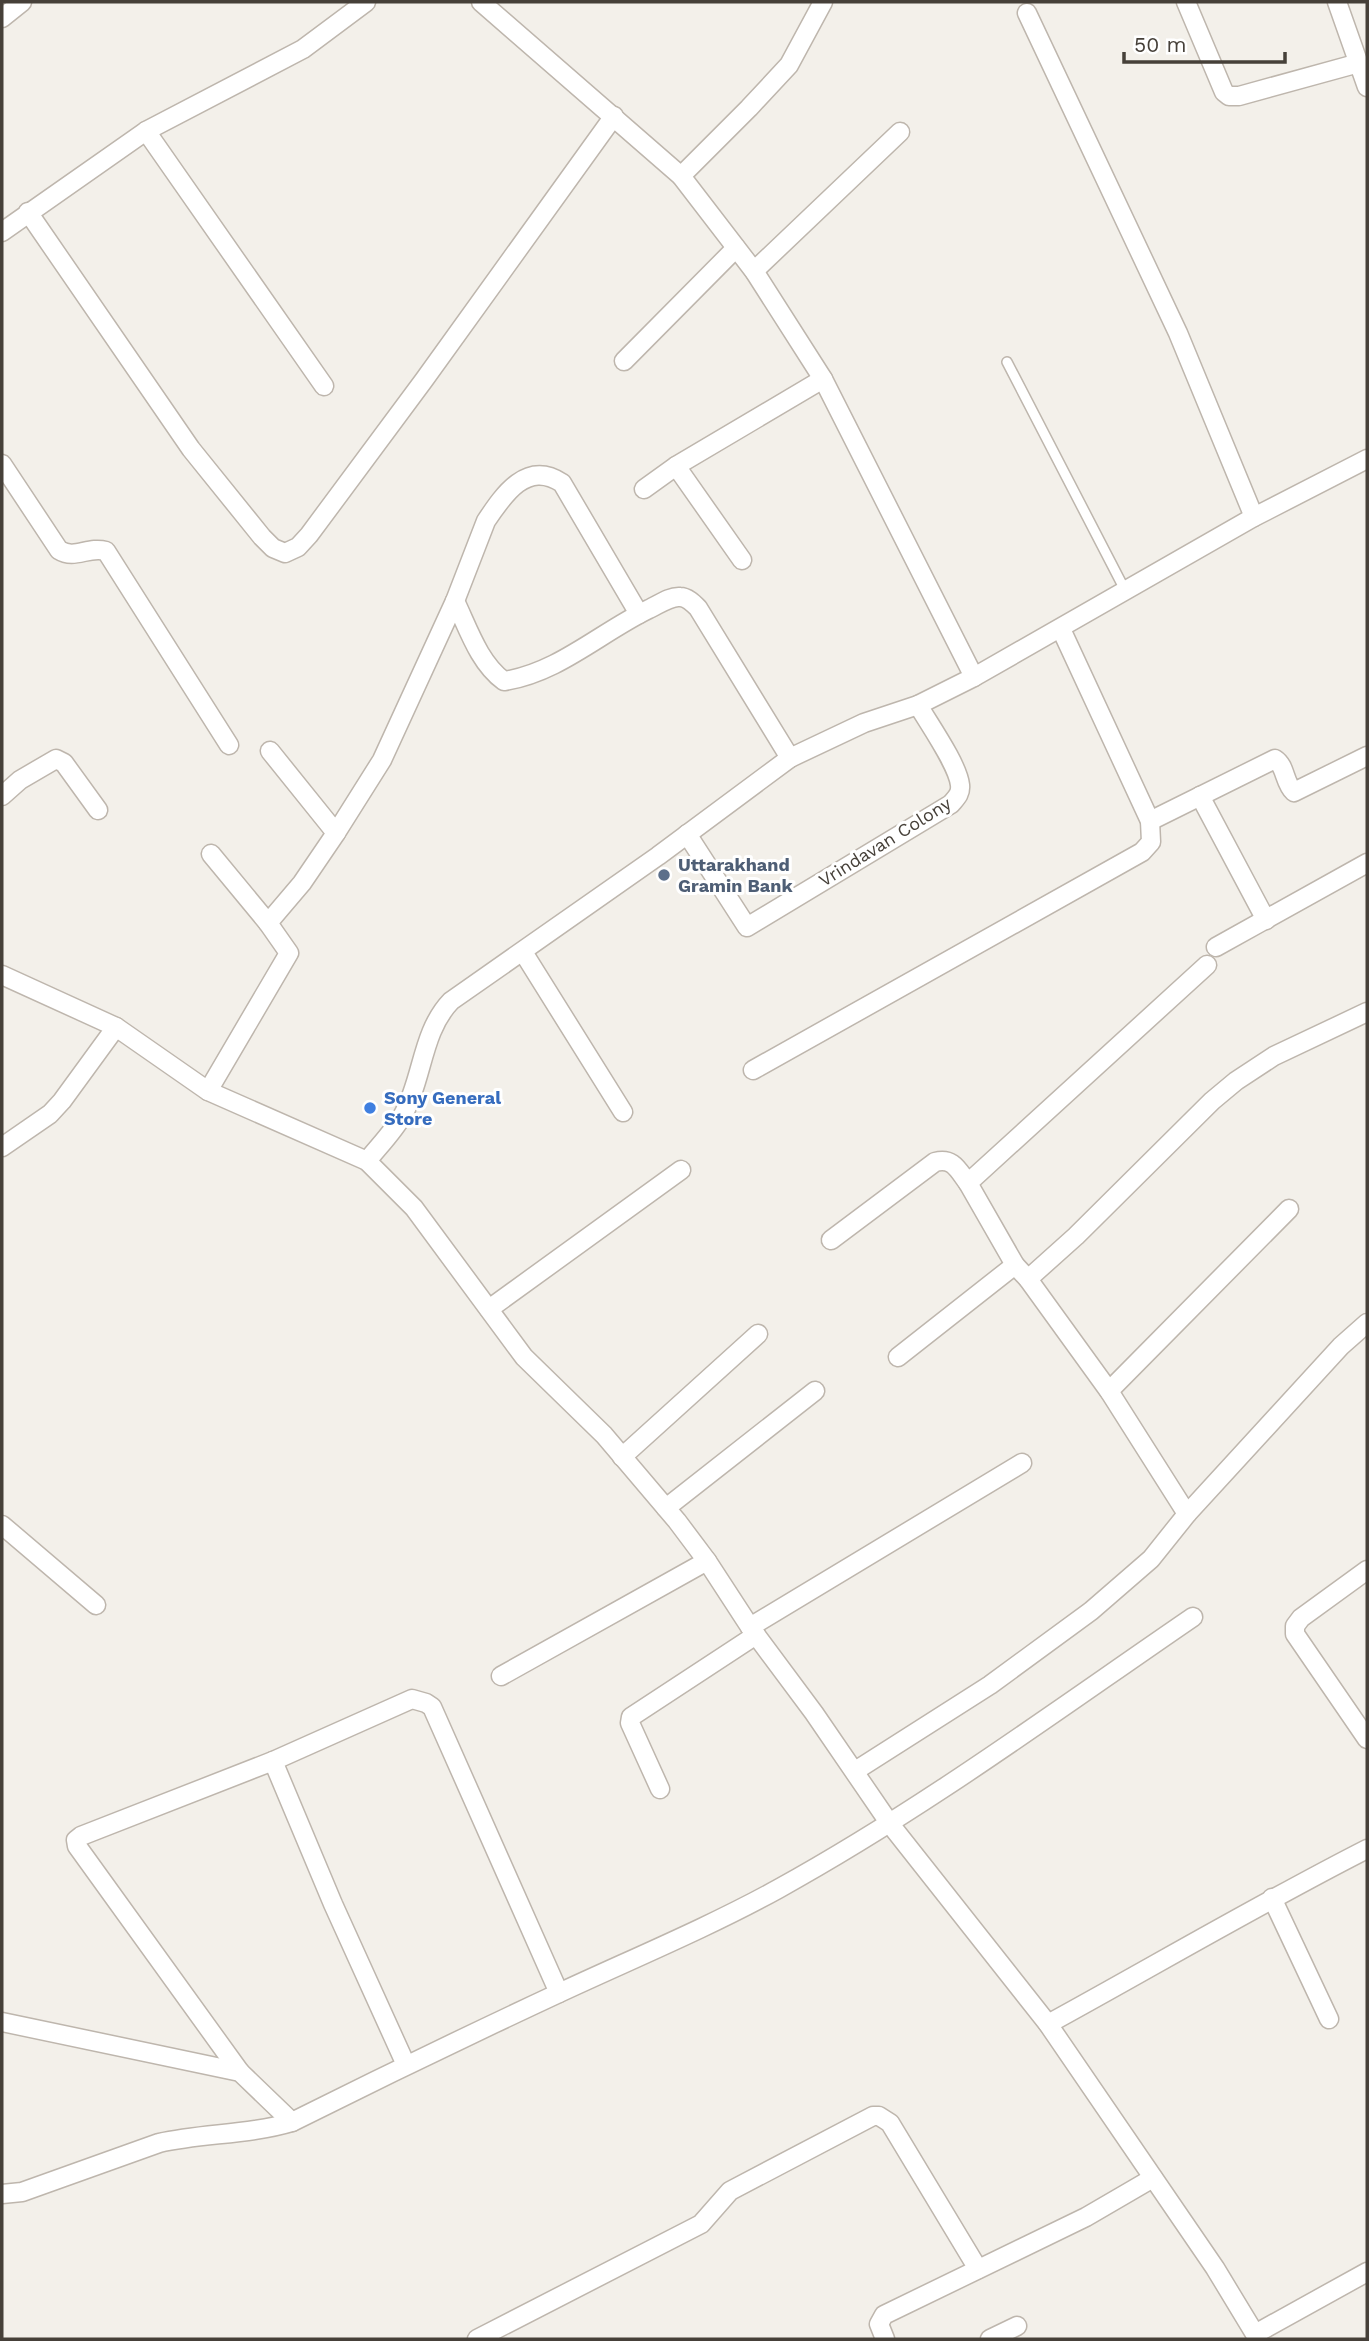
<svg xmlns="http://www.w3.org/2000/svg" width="1369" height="2341" font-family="'Work Sans',sans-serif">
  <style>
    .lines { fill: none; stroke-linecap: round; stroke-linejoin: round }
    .lane-casing { stroke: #beb6ad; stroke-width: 12 }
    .street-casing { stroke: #beb6ad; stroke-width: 21 }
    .lane { stroke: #fff; stroke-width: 9 }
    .street { stroke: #fff; stroke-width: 18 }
    .service-dot { fill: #5c6f8a; stroke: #fff; stroke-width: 2.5 }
    .shop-dot { fill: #3f7fe0; stroke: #fff; stroke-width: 2.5 }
    .labels { text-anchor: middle; stroke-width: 6; stroke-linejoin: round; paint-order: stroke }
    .street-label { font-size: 18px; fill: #464039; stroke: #fff }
    .service-label { font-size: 18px; font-weight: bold; fill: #4e5e75; stroke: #fff; text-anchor: start }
    .shop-label { font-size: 18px; font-weight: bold; fill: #366cbe; stroke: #fff; text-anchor: start }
  </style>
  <rect width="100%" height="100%" fill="#f3f0ea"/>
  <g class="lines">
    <g class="lane-casing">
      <path id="lane" d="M1007,362L1125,590"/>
    </g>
    <g class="street-casing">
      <g id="street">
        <path d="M1186,2L1224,92L1229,96H1239L1359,63"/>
        <path d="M1337,2L1367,87"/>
        <path d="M1027,13L1178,333L1254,517"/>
        <path d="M2,18L22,2"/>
        <path d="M146,131L324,386"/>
        <path d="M681,176L749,108L789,65L823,2"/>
        <path d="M28,212L191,449L262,537L273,548L285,553L298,547L309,535L424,380L614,116"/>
        <path d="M2,232L146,131L303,49L366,2"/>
        <path d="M754,271L900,132"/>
        <path d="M624,361L736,248"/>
        <path d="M2,464L59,550C75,560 88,546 106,551L229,745"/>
        <path d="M676,466L742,560"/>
        <path d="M644,489L676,466L823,379"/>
        <path d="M455,601L486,521C504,494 527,460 562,483L639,614"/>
        <path d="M974,677L1254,517L1367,459"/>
        <path d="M2,796L20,780L56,759L64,763L98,810"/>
        <path d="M1200,796L1266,920"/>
        <path d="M1150,821L1275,759C1286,766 1284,783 1294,792L1367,756"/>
        <path d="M336,833L382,760L455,601C468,628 479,663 504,681C558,673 601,632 649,609C658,605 670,596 680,597C687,597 693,603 698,608L790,758"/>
        <path d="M687,834L747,927L951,804C956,798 961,794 960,785C958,765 929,724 918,705"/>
        <path d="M211,854L268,923"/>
        <path d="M1216,947L1367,863"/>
        <path d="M523,952L623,1112"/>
        <path d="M2,975L116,1027L208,1091L367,1161L414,1208L524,1357L604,1435L677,1521L707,1561L750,1627L814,1713L890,1824L1048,2024L1215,2268L1258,2339"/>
        <path d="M753,1070L1142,852L1151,842L1150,821L1061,629"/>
        <path d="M208,1091L289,953L268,923L302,883L336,833L270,751"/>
        <path d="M2,1147L50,1114L62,1101L116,1027"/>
        <path d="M367,1161C379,1146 395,1130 404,1113C423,1077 422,1031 451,1001L658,856L790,758L864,723L918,705L974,677L823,379L754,271L681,176L481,2"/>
        <path d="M831,1240L935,1162C953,1157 958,1170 968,1183"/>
        <path d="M1028,1279L1076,1236L1212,1101L1236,1081L1274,1056L1367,1012"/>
        <path d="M489,1309L681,1170"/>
        <path d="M898,1357L1015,1265"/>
        <path d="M1109,1391L1289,1209"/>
        <path d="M622,1457L758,1334"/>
        <path d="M666,1508L815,1391"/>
        <path d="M1187,1514L1109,1391L1028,1279L1015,1265L968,1183L1207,965"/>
        <path d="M2,1525L96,1605"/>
        <path d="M1367,1570L1301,1618L1295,1626V1634L1367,1739"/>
        <path d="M750,1627L1022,1463"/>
        <path d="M501,1676L707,1561"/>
        <path d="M855,1771L990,1685L1091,1611L1151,1559L1187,1514L1341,1346L1367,1323"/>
        <path d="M660,1789L630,1723L631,1717L756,1635"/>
        <path d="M1272,1898L1329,2019"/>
        <path d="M2,2022L240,2072L292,2122"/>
        <path d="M1048,2024C1154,1966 1259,1904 1367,1849"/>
        <path d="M406,2065L333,1904L273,1761L412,1699L426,1703L432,1707L559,1993"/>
        <path d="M240,2072L77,1846L76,1840L81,1836L273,1761"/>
        <path d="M2,2194L22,2192L159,2143C203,2133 249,2135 292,2122C380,2078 469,2035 559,1993C632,1959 707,1928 778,1889C923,1809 1057,1710 1193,1617"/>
        <path d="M1255,2334L1367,2272"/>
        <path d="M477,2339L701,2224L730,2191L873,2116H879L890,2123L978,2269"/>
        <path d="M885,2339L879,2324L884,2315L1086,2217L1153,2178"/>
        <path d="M990,2339L1017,2326"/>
      </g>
    </g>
    <use href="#lane" class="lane"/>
    <use href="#street" class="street"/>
  </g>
  <circle class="service-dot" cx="664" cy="875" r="7"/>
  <circle class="shop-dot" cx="370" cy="1108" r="7"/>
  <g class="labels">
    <g class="street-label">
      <text transform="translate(885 842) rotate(-32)" y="6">Vrindavan Colony</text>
    </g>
    <g class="service-label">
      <text x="678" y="871">Uttarakhand<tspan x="678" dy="21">Gramin Bank</tspan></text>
    </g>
    <g class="shop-label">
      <text x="384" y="1104">Sony General<tspan x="384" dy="21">Store</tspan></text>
    </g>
  </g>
  <rect width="1369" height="2341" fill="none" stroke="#464039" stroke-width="7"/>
  <path d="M1124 52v10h161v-10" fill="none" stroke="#464039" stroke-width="3.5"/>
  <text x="1134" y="52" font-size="21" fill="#464039" stroke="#ffffff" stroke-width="5" paint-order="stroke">50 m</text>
</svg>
